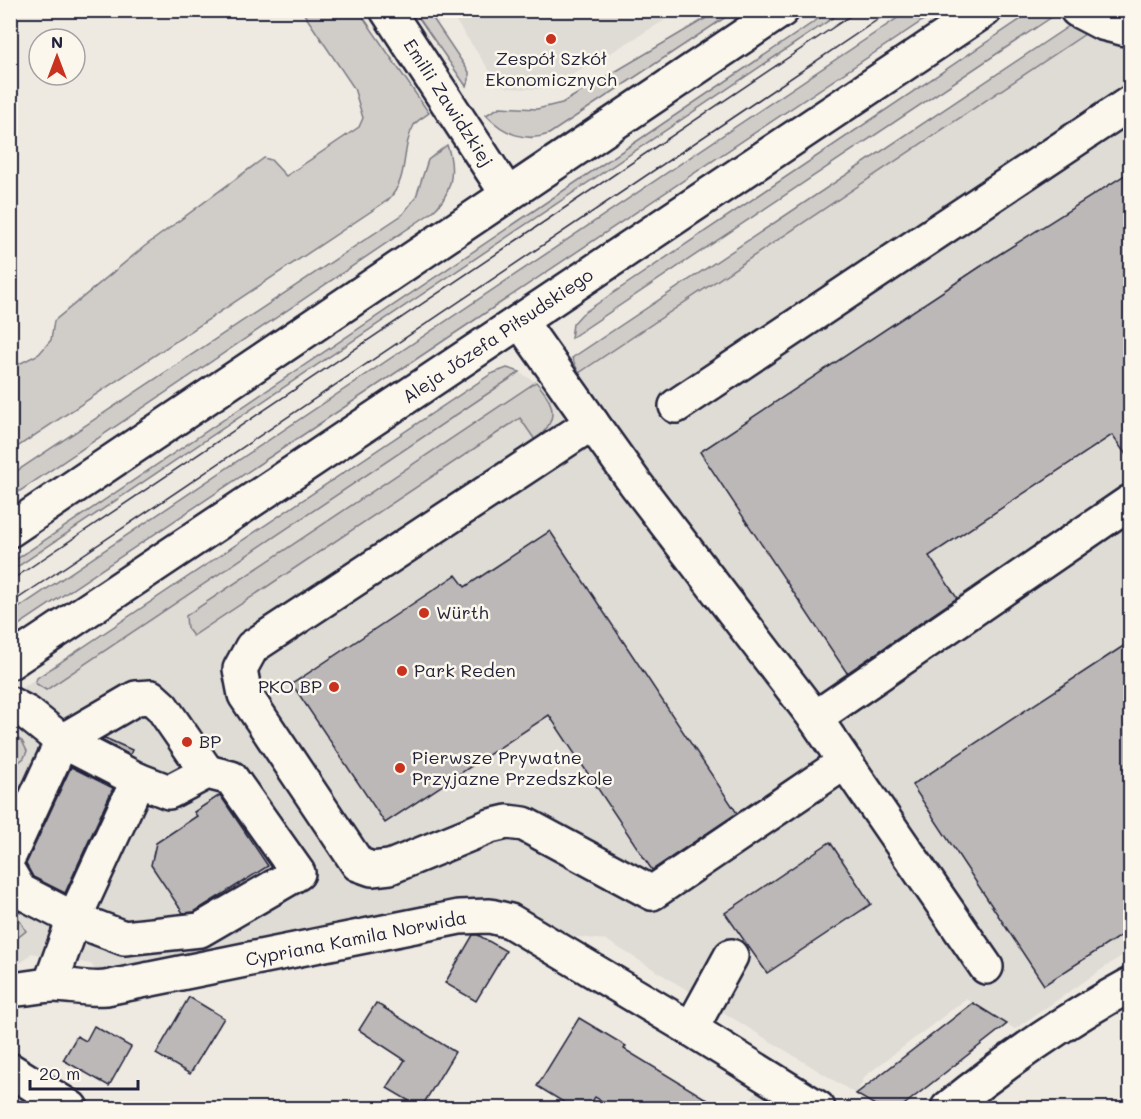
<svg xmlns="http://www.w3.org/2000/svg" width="1141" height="1119" font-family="Mali,sans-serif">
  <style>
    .built { fill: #dfdbd5 }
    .green { fill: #d0cdc9; stroke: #797882; stroke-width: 1.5 }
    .building { fill: #bcb8b8; stroke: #22223b; stroke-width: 1.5 }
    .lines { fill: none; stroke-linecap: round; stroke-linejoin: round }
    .minor-casing { stroke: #22223b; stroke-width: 38 }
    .minor { stroke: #fbf7ec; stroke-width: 33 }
    .tram { stroke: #22223b; stroke-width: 1.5 }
    .poi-dot { fill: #c8321e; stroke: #fbf7ec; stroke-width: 2 }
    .labels { text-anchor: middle; stroke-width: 5; stroke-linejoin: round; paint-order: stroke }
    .poi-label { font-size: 18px; fill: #22223b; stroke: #fbf7ec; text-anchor: start }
    .street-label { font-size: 18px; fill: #22223b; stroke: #fbf7ec }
  </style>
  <rect width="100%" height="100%" fill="#eeeae2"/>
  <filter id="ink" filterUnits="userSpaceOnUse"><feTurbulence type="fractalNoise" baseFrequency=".0167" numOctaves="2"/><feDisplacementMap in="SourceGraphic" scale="12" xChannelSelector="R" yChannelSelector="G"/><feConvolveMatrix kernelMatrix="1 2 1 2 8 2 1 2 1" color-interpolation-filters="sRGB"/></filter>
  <g filter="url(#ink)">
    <g class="built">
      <path d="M449,11H680L602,58L549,86L538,89L509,88L504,86L496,80Z"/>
      <path d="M1121,11H1130V950L1015,1029L966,999L865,1076L856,1094L606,940L568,936L513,903L503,899L473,897L433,902L329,926L102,971H96L91,964L31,953L25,960L11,968L10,696L496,371L501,369H513L536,382L547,394Z"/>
      <path d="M756,1091L784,1108H785H746Z"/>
    </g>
    <g class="green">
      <path d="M302,11H359L429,113C424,117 417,120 414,125C400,150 410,178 388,200L11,451V368L39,354L51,340L54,321L145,246L264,158L271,160L286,176L359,127L363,118L354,88Z"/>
      <path d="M414,11H428L469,72V80L466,86Z"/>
      <path d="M718,11H735L549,134C525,143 503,133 486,115L500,107L537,109L562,103Z"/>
      <path d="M830,11H843L11,571V563Z"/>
      <path d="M908,11H937L11,630V613Z"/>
      <path d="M1033,11H1037L1052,17L571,338L573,324L582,314Z"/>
      <path d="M1072,24L1091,30L579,373L572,358Z"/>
      <path d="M447,145C456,170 452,196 431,213L11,497V475L402,215L416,197L428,160Z"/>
      <path d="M507,368L520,372L46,690L35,683L37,678L491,374Z"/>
      <path d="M536,382C555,403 560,420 535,440L520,418L193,636L187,628L186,616Z"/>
      <path d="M11,735L22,741L27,751L24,758L11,768Z"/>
      <path d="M10,904L26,931L11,943H10Z"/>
      <path d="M10,1092H11L38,1108H11Z"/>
    </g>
    <g class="building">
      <path d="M1131,171V462L1112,435L929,556L957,598L847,673L700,452L995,257Z"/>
      <path d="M550,531L737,813L652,870L549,715L385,823L292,684L456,575L465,587Z"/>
      <path d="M1131,641V929L1044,985L912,785Z"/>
      <path d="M105,738L132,750L130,755L101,740Z"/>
      <path d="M71,767L113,788L65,893L33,877L26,864Z"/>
      <path d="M220,795L268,866L194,912L183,913L151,865L156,843L197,816L194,812Z"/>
      <path d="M830,842L871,904L767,973L725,913Z"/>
      <path d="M473,935H478L506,951L476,1001L445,983Z"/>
      <path d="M189,997L224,1018L190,1074L156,1054Z"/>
      <path d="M376,1003L455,1052L421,1108L387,1088L405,1060L359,1030Z"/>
      <path d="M973,1003L1007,1024L900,1108H880L856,1094Z"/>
      <path d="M579,1018L626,1046L624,1049L721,1108H614L595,1097L588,1108H573L537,1086Z"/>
      <path d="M94,1026L131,1047L109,1086L63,1060L77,1036L86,1041Z"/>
    </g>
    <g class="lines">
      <g class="minor-casing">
        <g id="minor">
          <path d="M387,10L508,195"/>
          <path d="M1077,10L1102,23L1130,30"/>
          <path d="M520,321L592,423L252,647L240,669L245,695L358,864L372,869L390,867L490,826L507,822L524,824L652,893L845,762"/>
          <path d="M676,406L1130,103"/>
          <path d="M592,423L635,483L815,718L986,967"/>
          <path d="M10,530L782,10"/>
          <path d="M10,662L985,10"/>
          <path d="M10,704L27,713L62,741L138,780L74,919L50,985"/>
          <path d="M815,718L1130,502"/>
          <path d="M10,854L62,741L136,698L151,697L162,707L207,772"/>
          <path d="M10,874L20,891L74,919L124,938L200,930L298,873L231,778L207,772L169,792L138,780"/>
          <path d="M10,989C25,990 39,985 53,985C71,985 88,990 106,988L459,917L490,916L510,921L691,1029L818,1108"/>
          <path d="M691,1029L731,956"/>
          <path d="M10,1070L71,1108"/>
          <path d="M948,1108C1005,1062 1066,1020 1130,985"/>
        </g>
      </g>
      <use href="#minor" class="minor"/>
      <g class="tram">
        <path d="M10,581L859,10"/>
        <path d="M10,604L892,10"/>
      </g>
    </g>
  </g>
  <g class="poi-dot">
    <circle cx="551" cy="39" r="6"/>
    <circle cx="424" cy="613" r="6"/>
    <circle cx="402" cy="671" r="6"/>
    <circle cx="334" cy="687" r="6"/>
    <circle cx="187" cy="742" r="6"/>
    <circle cx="400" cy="768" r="6"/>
  </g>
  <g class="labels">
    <g class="poi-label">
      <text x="551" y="65" text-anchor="middle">Zespół Szkół<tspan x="551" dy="21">Ekonomicznych</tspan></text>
      <text x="436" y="619">Würth</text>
      <text x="414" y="677">Park Reden</text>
      <text x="322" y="693" text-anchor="end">PKO BP</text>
      <text x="199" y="748">BP</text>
      <text x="412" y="764">Pierwsze Prywatne<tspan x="412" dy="21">Przyjazne Przedszkole</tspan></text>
    </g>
    <g class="street-label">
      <text transform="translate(448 103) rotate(57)" y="6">Emilii Zawidzkiej</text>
      <text transform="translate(498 336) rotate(-34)" y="6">Aleja Józefa Piłsudskiego</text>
      <text transform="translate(356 939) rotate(-11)" y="6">Cypriana Kamila Norwida</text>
    </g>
  </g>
  <rect width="1141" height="1119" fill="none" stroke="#fbf7ec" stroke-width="36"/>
  <rect x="18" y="18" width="1105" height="1083" fill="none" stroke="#22223b" stroke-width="2" filter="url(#ink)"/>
  <g transform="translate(57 57)"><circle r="28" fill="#fbf7ec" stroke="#a4a2a5" stroke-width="1.5"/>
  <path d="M0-4.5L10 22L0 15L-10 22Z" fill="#c8321e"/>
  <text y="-9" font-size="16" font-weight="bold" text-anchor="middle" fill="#22223b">N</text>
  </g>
  <path d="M30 1080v9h108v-9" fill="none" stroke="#22223b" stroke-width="3"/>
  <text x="39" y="1080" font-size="18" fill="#22223b" stroke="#fbf7ec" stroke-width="4.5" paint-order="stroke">20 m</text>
</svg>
